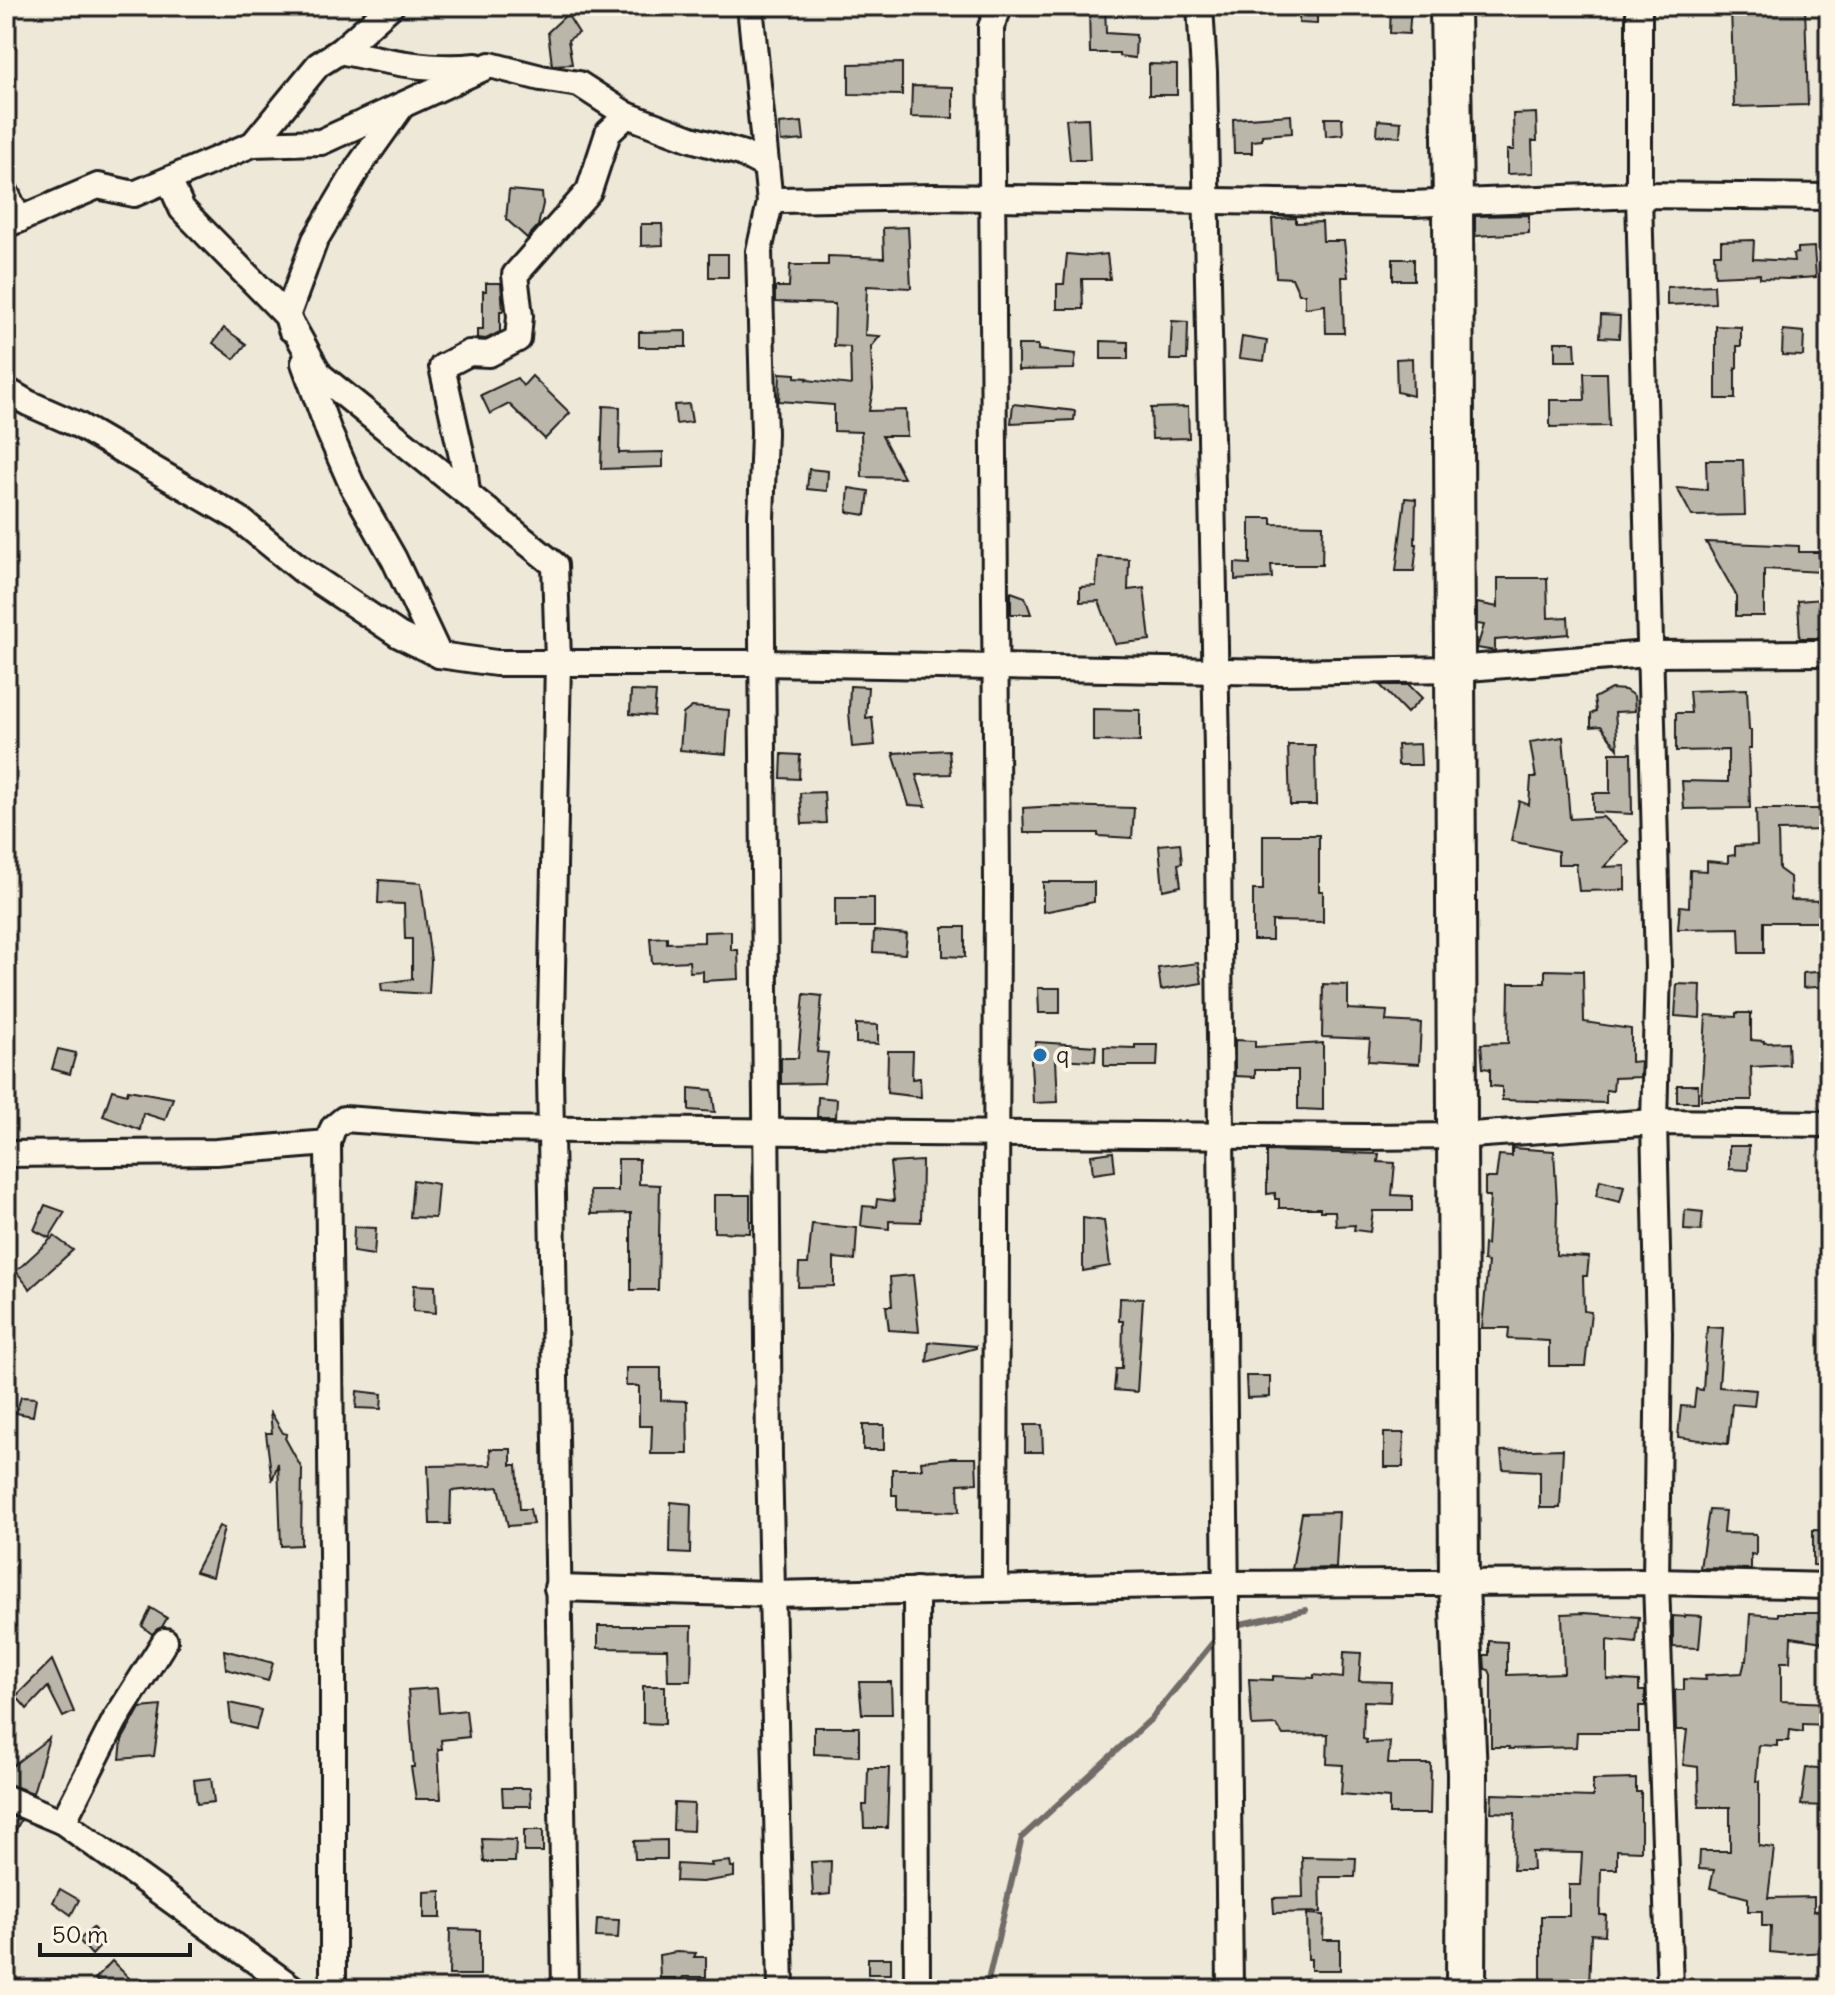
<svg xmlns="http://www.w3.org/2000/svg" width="1835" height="1995" font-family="Delius,sans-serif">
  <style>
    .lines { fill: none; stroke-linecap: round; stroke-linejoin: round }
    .stream { stroke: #6f6c67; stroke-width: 6 }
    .building { fill: #bab6aa; stroke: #1c1c1c; stroke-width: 2 }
    .street-casing { stroke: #1c1c1c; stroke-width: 30 }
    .primary-casing { stroke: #1c1c1c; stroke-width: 44 }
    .street { stroke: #fcf5e5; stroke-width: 24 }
    .primary { stroke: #fcf5e5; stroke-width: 38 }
    .poi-dot { fill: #1f6fb2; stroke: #fcf5e5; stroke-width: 3 }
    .labels { text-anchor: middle; stroke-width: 8; stroke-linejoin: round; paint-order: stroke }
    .poi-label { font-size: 24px; fill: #1c1c1c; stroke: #fcf5e5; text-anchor: start }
  </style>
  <rect width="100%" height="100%" fill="#eee8d9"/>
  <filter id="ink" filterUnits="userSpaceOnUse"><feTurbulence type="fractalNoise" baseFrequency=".0125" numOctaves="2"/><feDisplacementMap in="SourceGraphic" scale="16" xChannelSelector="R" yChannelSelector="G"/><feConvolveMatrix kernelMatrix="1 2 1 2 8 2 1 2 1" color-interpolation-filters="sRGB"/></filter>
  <g filter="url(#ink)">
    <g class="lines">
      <g class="stream">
        <path d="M1231,1626L1306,1610"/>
        <path d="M986,1989L1022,1837L1151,1719L1219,1635"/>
      </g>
    </g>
    <g class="building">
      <path d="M1089,6H1105L1106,33L1136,35L1135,58L1119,56V53H1090Z"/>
      <path d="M1300,6H1317V24L1299,23Z"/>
      <path d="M1391,6H1411L1409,34L1390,33Z"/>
      <path d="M1731,6H1805L1808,105L1734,107Z"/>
      <path d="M567,14L579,33L568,40L572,64L552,65L548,32Z"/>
      <path d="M902,63V95L849,94V64Z"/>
      <path d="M1149,64L1177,65V95H1149Z"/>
      <path d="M912,86L953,87V118L911,117Z"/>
      <path d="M1536,113L1537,141H1532L1533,173L1507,174V150H1514L1513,114Z"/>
      <path d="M1291,115L1292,133L1262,135V140L1252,141V153H1234L1233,119Z"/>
      <path d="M1088,118L1090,160H1070L1066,119Z"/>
      <path d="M1325,118H1342L1343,134L1326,136Z"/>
      <path d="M1378,120L1401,122L1400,137L1377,135Z"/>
      <path d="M802,122L804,140L781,142L779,124Z"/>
      <path d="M509,190L542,193L543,204L538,226L527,238L506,219Z"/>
      <path d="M1529,215V233L1475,236V216Z"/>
      <path d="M1296,218V223L1322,222L1323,241H1344L1348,277H1342L1344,333H1326L1325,305L1305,308V294H1299L1292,278L1276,277L1272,219Z"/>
      <path d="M641,224H662L663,245L641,246Z"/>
      <path d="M908,227L911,288L867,286L865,335L880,336L871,347L873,389L869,411L906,410L907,436H882L904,478L862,477L861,432L834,431V405L779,401L780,373L795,374V377L808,378L807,380L851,385L850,347L834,346L835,304L775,302V287H789L790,265H828V256L884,258L883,228Z"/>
      <path d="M1754,240L1753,259L1794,261L1793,254L1798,253V248L1814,247L1816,277L1788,279L1760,278V274L1715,276L1714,254H1721V241Z"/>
      <rect x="709" y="254" width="19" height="23"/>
      <path d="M1067,254L1090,256L1107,254L1110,279H1082L1083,309H1057V284H1064Z"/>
      <rect x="1393" y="259" width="21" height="21"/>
      <path d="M486,283H501L503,311H500V332L486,339L477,338V329H483V291H486Z"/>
      <path d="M1714,285L1715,303L1667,305V287Z"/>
      <path d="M1601,315L1620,316L1619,338L1600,337Z"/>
      <path d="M1172,321L1188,322L1187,360H1170Z"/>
      <path d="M1716,326L1741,327V346H1737V368H1735V399H1716Z"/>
      <path d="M224,328L246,344L234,359L213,343Z"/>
      <path d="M1783,330L1804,332L1803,356L1782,355Z"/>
      <path d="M686,331V347H639V332Z"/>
      <path d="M1242,337L1267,341L1264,361L1239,358Z"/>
      <path d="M1101,341L1128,342V359H1101Z"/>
      <path d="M1555,342H1575L1576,361H1555Z"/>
      <path d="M1018,345H1038V350L1076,354L1074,369L1018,370Z"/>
      <path d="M1412,358L1413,396L1397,392L1396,359Z"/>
      <path d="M1584,373H1607L1609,426L1550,427V400H1585Z"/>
      <path d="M532,376L570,413L545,439L509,404L490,414L481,395L517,378L523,386Z"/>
      <path d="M689,404L692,422L676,424L674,405Z"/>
      <path d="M1013,404L1075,411L1074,420L1011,423Z"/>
      <path d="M603,406L620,407L619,453L663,452V467L601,469Z"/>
      <path d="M1188,407L1189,438L1152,439L1151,408Z"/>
      <path d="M1706,460H1743L1745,515L1692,516L1677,488L1707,490Z"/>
      <path d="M809,469L828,471L827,491L807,489Z"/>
      <path d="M849,488L869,491L866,515L847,512Z"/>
      <path d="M1405,498L1416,499L1415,544H1417L1414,571H1396Z"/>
      <path d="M1250,518H1272V524L1323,525L1322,565H1271L1272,578L1235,580V563L1250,564Z"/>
      <path d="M1706,542L1799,546V552H1821L1822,572L1764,569V616H1736V595Z"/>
      <path d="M1098,557L1129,559L1128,590L1144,588L1150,640L1115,644L1099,601L1080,602V587L1096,586Z"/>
      <path d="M1498,578H1547L1548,618L1568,617L1569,634L1495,640V651L1477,648L1484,625L1477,624V603L1498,607Z"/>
      <path d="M1011,592L1025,597L1031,614H1011Z"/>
      <path d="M1823,599L1825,638H1800L1798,601Z"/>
      <path d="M1380,685H1409L1422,698L1407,713Z"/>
      <path d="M850,686L868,687L866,718L872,717L875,745L852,747L849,712Z"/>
      <path d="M1611,689L1625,690L1634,696L1635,711L1615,712L1618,749L1601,726L1591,727V714L1596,711L1594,698Z"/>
      <path d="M1747,689L1749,730H1751V748H1748L1750,808L1684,809L1682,781L1728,782V750L1676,751V713H1691L1689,691Z"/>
      <path d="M631,691L656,692L654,716L630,714Z"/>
      <path d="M692,707L729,710L726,754L680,750L683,714Z"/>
      <path d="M1093,709L1140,710V742L1093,741Z"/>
      <path d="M1563,737L1570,819L1603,817L1628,841L1604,867L1625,866V890L1579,891L1576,864H1558V851L1511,841L1519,801L1529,805L1531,778H1536L1530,742Z"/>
      <path d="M1420,744L1421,765H1398L1397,745Z"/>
      <path d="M1288,745H1315L1316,805H1290Z"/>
      <path d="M949,750L951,774L916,775L926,806L909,805L893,753Z"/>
      <path d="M1610,753H1631L1632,814L1593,812V793H1610Z"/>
      <path d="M782,754L800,755L799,779L781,778Z"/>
      <path d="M824,792L826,823L802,824L800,793Z"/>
      <path d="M1056,806L1134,808L1132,838L1098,836V833H1024L1023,808Z"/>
      <path d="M1756,809H1825L1826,830L1778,831L1779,869L1790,877L1791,900L1822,901V922H1764V953H1740L1739,928L1678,929L1680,906L1689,907L1690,870L1707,871V861L1728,863V856L1735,855V846L1757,845Z"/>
      <path d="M1263,835H1319V891H1323V922L1272,921V940H1253V890H1263Z"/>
      <path d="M1180,843L1182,863L1178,864L1181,886L1163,890L1159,845Z"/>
      <path d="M379,880L421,883L431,961L429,994L382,991L381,983L412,979V939H405L404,904L378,903Z"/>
      <path d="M1043,882H1094V902L1043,912Z"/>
      <rect x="835" y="898" width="39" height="29"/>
      <path d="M943,927H965V957L943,956Z"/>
      <path d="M731,931V950H738L739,979L703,981V971L690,972L689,961L652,963L650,938L667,937V943L704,942V932Z"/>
      <path d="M874,931L907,934L905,954L873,952Z"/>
      <path d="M1198,963L1202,983L1161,990L1158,968Z"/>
      <path d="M1545,970L1583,971L1584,1022L1631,1029V1062L1641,1061L1640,1077L1614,1078L1613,1091L1606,1090V1103L1502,1100V1087L1490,1086V1069L1483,1068L1481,1044L1508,1043L1509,983H1545Z"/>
      <path d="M1829,971V986L1803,988V973Z"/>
      <path d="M1323,984L1348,985V1009L1387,1011L1386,1021L1421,1023L1419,1064L1368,1061L1370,1039L1322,1037Z"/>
      <path d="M1677,984L1701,985L1700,1018L1675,1016Z"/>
      <path d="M1038,988H1060V1013H1039Z"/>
      <path d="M804,994L822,996L817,1052L828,1053L824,1083L781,1084V1058H798Z"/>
      <path d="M1736,1013H1751V1040L1764,1041V1043L1788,1042L1789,1065L1751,1067L1752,1100H1701L1706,1015L1736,1017Z"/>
      <path d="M856,1024L878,1025V1044L856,1043Z"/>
      <path d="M1235,1040L1255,1041V1047L1323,1043V1110L1298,1109V1070H1255V1077L1235,1076Z"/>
      <path d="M1036,1042L1096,1046L1095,1061L1056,1059L1058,1102L1033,1103L1031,1061Z"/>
      <path d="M1135,1045H1158L1157,1066H1104V1047L1135,1048Z"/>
      <path d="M58,1049L76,1053L70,1074L52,1069Z"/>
      <path d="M888,1051H913L912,1079L920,1078L921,1097L887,1093Z"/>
      <rect x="1677" y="1085" width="21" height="17"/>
      <path d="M689,1088L712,1090L715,1112L689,1110Z"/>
      <path d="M112,1090L127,1094L128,1090L173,1098L165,1120L143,1113L140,1130L103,1116Z"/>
      <path d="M818,1097L837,1099L836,1117H817Z"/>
      <path d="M1729,1146H1749L1748,1170L1729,1169Z"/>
      <path d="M1512,1148L1554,1151L1557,1203L1556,1255L1589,1257L1587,1276H1583L1584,1311L1591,1312L1585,1366H1549V1341L1508,1339L1509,1328H1482L1488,1262L1483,1261L1484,1244L1487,1245L1490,1196H1485V1178H1496L1499,1155L1512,1156Z"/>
      <path d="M1267,1151L1379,1154L1378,1162L1395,1163L1392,1195L1412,1196V1211H1373L1370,1232L1354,1230L1355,1225L1336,1226L1335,1211H1320V1208H1279V1199H1275V1193L1267,1194Z"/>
      <path d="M1113,1152L1115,1171L1093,1174L1091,1155Z"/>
      <path d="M618,1159H639V1184L660,1185L658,1290H631V1213L591,1214L590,1191H618Z"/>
      <path d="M922,1161L921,1222L889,1221V1229L861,1226L863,1206L876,1207L877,1199L894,1201L890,1163Z"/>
      <path d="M413,1180L438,1184L435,1218L410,1217Z"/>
      <path d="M1600,1180L1624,1186L1620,1202L1596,1196Z"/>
      <path d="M714,1195H750V1233L714,1232Z"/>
      <path d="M45,1205L65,1212L49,1238L34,1230Z"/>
      <path d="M1685,1210L1703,1212L1701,1231L1684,1230Z"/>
      <path d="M1083,1218L1104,1221L1110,1266L1083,1271Z"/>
      <path d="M812,1224L857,1228L855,1260L834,1258V1286L798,1287L799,1264H808Z"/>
      <path d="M354,1227L376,1228L374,1255L353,1252Z"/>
      <path d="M54,1236L73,1250L30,1289L16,1271Z"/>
      <path d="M913,1275L919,1332L889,1330L886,1306H892L890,1277Z"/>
      <path d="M414,1285L435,1286L436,1313L413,1311Z"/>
      <path d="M1120,1298L1143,1299L1137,1392L1114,1390L1116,1369H1122L1123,1321H1119Z"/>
      <path d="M1707,1327L1723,1328L1719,1387L1756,1390L1754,1406L1732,1404L1728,1444L1678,1437L1681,1406L1694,1407L1696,1389L1703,1390Z"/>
      <path d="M929,1342L976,1346V1348L927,1362Z"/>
      <path d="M626,1368H661V1400L687,1401L688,1454H651L652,1426H639V1386H626Z"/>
      <path d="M1246,1376H1270V1397L1247,1398Z"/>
      <path d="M357,1391L382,1394L381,1409L356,1408Z"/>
      <path d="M21,1397L36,1398L33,1416L16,1413Z"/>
      <path d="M270,1411L283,1433L287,1434L285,1438L302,1469L301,1545L281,1546L278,1463L272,1481L266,1433H272Z"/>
      <rect x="863" y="1425" width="21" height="25"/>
      <path d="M1025,1425H1042L1043,1452H1025Z"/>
      <path d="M1384,1433H1404L1403,1467H1384Z"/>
      <path d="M490,1449H511V1465H517L520,1509H530L533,1524L508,1526L499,1487L451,1491L450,1524H430L428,1466L491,1465Z"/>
      <path d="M1563,1449L1560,1508H1540V1471L1503,1469L1501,1451Z"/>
      <path d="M951,1458H976L977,1483L958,1484L959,1512L897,1510V1495H892V1469H922L921,1461Z"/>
      <path d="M671,1502L691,1504L690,1554L670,1553Z"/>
      <path d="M1709,1510L1725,1511L1723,1533L1756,1534V1555L1751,1554V1569L1700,1568Z"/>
      <path d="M1339,1512L1336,1568L1292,1569L1302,1513Z"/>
      <path d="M219,1526L224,1528L212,1577L195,1572Z"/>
      <path d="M1813,1530L1829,1531V1566L1813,1565Z"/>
      <path d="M151,1608L167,1618L162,1627L152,1634L142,1626Z"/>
      <path d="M1584,1613L1639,1617L1636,1643L1607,1640V1679L1639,1681V1691H1645V1706H1639V1732H1577L1576,1747L1509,1749V1747H1491V1675L1489,1670L1485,1669L1484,1655H1489V1641L1507,1642V1675L1564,1673L1562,1614Z"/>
      <path d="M1778,1613H1822L1823,1627H1829V1643L1791,1637L1790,1662H1781V1701L1829,1703V1725L1803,1724V1732L1790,1730L1789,1741H1777V1746L1759,1745L1756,1781H1759V1846L1774,1848L1768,1898L1814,1897V1911L1829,1910V1952L1791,1954L1770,1952L1771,1926H1762V1911H1748V1898L1710,1888L1714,1870L1699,1869L1700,1851H1730V1807H1699L1698,1767L1683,1765L1687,1730H1676L1675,1690H1684V1679L1706,1680L1705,1675L1742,1673L1745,1661H1747L1750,1614L1778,1616Z"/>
      <path d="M1685,1615L1702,1616L1699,1648L1673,1647V1616L1685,1617Z"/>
      <path d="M598,1626H692L691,1681H668L667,1649L598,1648Z"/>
      <path d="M224,1650L273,1663L268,1681L226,1669Z"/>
      <path d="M1344,1652L1361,1653L1359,1681L1391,1682L1390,1702L1364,1701L1363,1739L1367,1740L1366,1743L1390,1742L1388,1764H1431L1430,1814H1389V1798L1341,1794L1343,1765L1327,1764L1328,1734L1283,1735L1277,1725L1252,1726L1249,1679L1273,1680V1676L1314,1678V1675L1343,1678Z"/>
      <path d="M52,1660L74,1712L63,1717L48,1687L27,1709L16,1696Z"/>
      <path d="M859,1682H891L892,1714H862Z"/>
      <path d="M643,1686H665V1724L643,1723Z"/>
      <path d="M437,1688L439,1713L466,1710L469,1737L441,1740L442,1749H438L441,1799H416L411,1767H414L408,1690Z"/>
      <path d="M229,1703L261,1710L256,1729L231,1723Z"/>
      <path d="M161,1706L154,1756L120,1759L122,1740L140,1708Z"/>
      <path d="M814,1727H859V1756L814,1754Z"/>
      <path d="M49,1738L33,1793L6,1783L12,1766Z"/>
      <path d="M868,1768H889L887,1828H864L863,1805H867Z"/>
      <path d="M1806,1768L1829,1770V1806L1801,1805Z"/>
      <path d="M211,1778L214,1802L197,1804L194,1780Z"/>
      <path d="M1636,1779V1792H1641V1851L1617,1850V1869H1601L1600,1915H1606L1605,1935L1591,1934L1589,1989H1541V1916H1569V1885H1580L1582,1853L1532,1852L1533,1870H1513L1515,1813L1491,1812L1492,1794L1593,1797V1780Z"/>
      <path d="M502,1788H530L531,1806H503Z"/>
      <path d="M674,1803L694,1804L693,1831L673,1830Z"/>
      <path d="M6,1814L21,1820L6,1848Z"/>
      <rect x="524" y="1830" width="19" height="22"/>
      <path d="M482,1839L516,1840L515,1862H484Z"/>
      <path d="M667,1840V1859H635L634,1841Z"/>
      <path d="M1302,1857L1356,1858L1355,1877H1320L1321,1912L1274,1913L1273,1898L1303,1897Z"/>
      <path d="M730,1861L731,1867H734V1877L702,1882L676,1881L677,1864L712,1866L711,1863Z"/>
      <path d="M831,1861L830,1894L813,1896L811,1862Z"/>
      <path d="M60,1889L79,1900L71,1915L53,1902Z"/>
      <path d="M441,1891V1918H424V1892Z"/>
      <path d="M1307,1914L1324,1915L1323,1940H1340V1970H1311V1959H1308Z"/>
      <path d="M597,1919L619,1920L618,1938L596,1937Z"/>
      <path d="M93,1928L105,1941L92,1955L79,1940Z"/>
      <path d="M450,1929L480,1930V1975H449Z"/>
      <path d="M676,1952L696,1953L694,1957H706V1977H683L676,1989V1978H660L659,1955Z"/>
      <rect x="868" y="1958" width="23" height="16"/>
      <path d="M112,1961L140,1989H105L95,1979Z"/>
    </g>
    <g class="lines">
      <g class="street-casing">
        <g id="street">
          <path d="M750,6L770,203"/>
          <path d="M1200,6L1204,72L1217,751L1230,1989"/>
          <path d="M1639,6V195L1658,967L1654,1122L1659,1333L1656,1582L1670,1989"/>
          <path d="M340,51C385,61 429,71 476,66"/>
          <path d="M401,107L359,166L315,240L287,316L320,375L555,565L558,661L550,1073L565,1989"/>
          <path d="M253,144L318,65L340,51L391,6"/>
          <path d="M169,180L182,209L287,316L291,329"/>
          <path d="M6,193L19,220"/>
          <path d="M6,225L98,186L134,194L253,144L321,142L490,65L541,78L579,84L627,115L691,139L741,153L764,165"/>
          <path d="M304,363L329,432L352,485L394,559L439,655"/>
          <path d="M6,390L28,403L78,425L238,518L302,570L399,635L439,655L496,663H763L1282,672L1455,669L1648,654L1829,653"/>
          <path d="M467,493L464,466L442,367L469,353L489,354L518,339L520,316L515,275L589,191L608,133L627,115"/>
          <path d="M6,1154L216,1152L328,1143"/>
          <path d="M557,1588L772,1594L1208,1584L1656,1582L1829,1586"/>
          <path d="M995,1589L997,884L991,27L1000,6"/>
          <path d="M916,1590L917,1989"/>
          <path d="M6,1798L63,1822L294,1989"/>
          <path d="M63,1822L115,1720L165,1641"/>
          <path d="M333,1989V1658L328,1143L333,1128L344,1119L485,1129L1366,1137L1457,1136L1654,1122L1829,1124"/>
          <path d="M781,1989L769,1457L761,519L764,433L759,251L770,203L780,200L933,197L1411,204L1639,195L1829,197"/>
        </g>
      </g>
      <g class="primary-casing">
        <path id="primary" d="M1450,6L1453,203L1459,1585L1467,1774L1466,1989"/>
      </g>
      <use href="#street" class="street"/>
      <use href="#primary" class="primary"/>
    </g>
  </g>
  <circle class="poi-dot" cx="1040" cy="1055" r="8"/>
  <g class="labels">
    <g class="poi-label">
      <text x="1056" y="1063">q</text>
    </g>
  </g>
  <rect width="1835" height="1995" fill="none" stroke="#fcf5e5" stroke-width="32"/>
  <rect x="16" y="16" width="1803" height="1963" fill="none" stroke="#1c1c1c" stroke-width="3" filter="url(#ink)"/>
  <path d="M40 1943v12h150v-12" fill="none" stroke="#1c1c1c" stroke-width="4"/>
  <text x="52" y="1943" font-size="24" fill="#1c1c1c" stroke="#fcf5e5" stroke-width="6" paint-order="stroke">50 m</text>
</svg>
